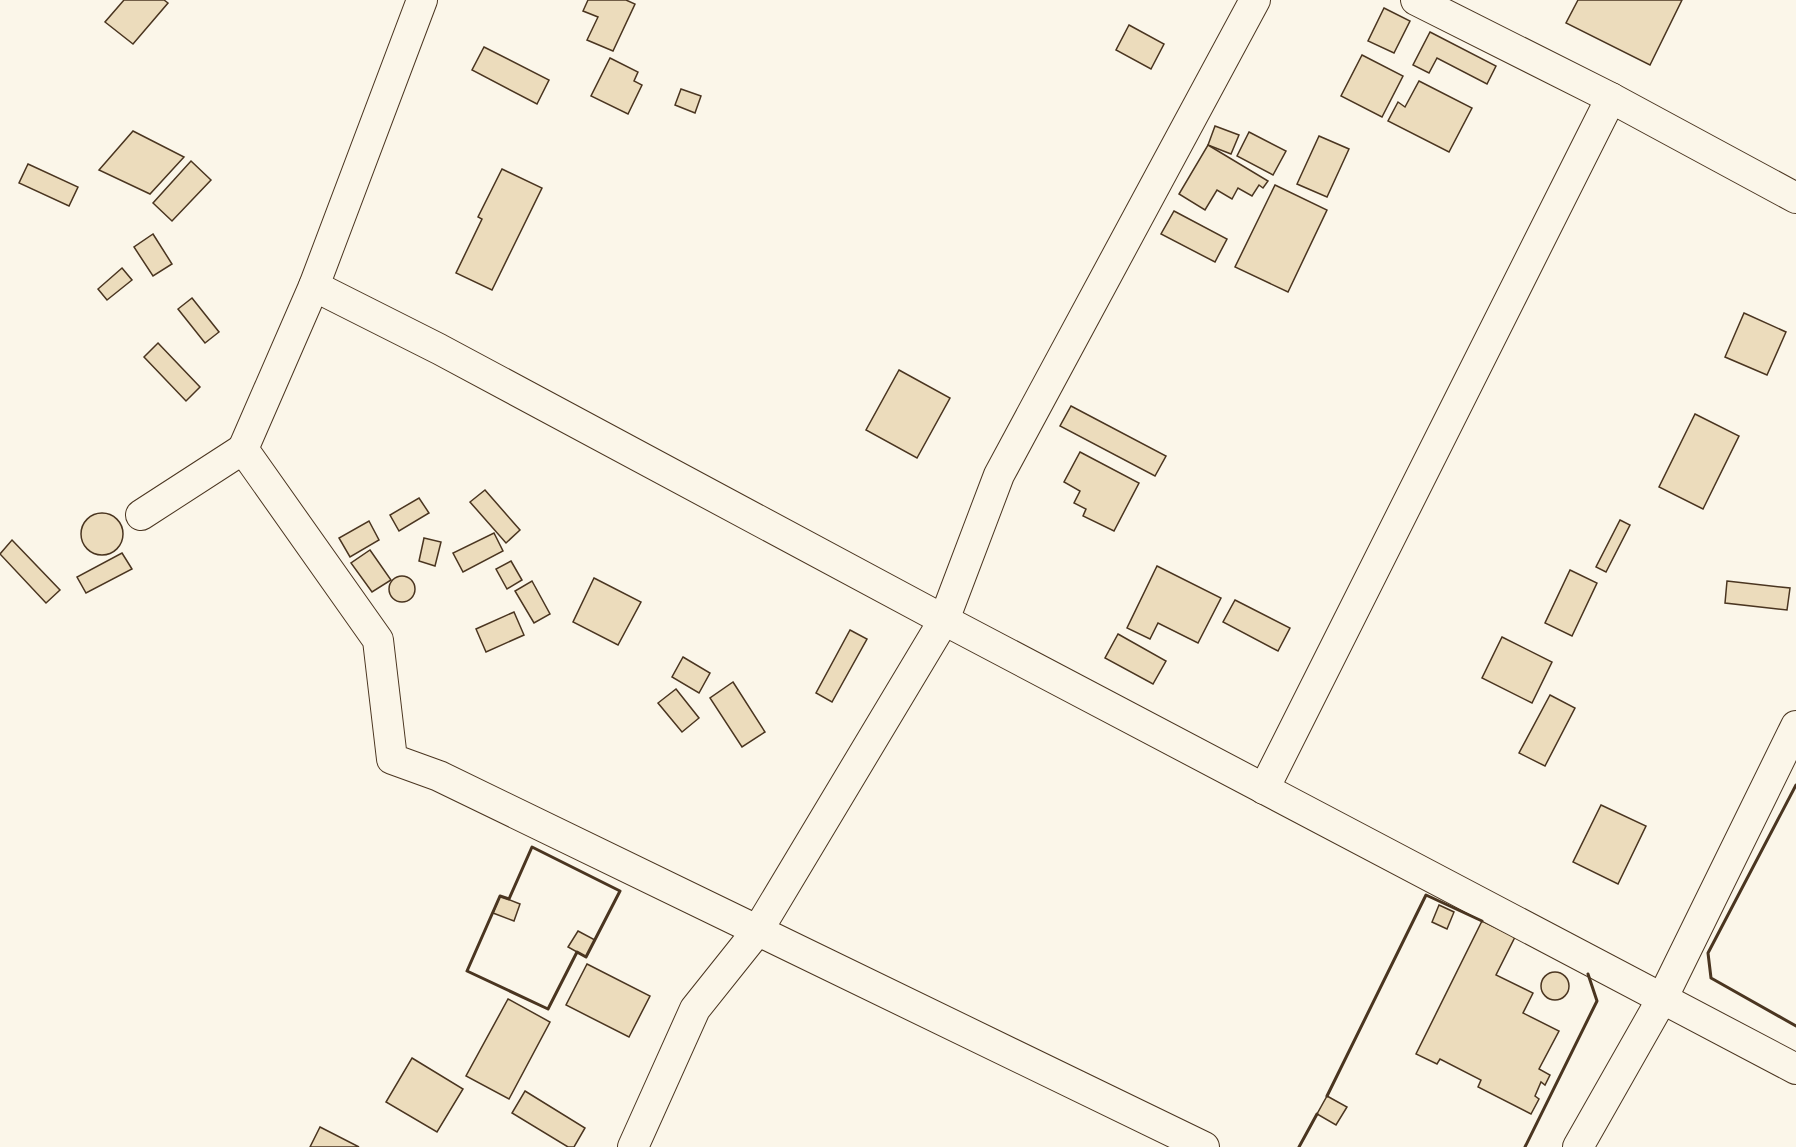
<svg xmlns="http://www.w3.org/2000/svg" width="1796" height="1147" font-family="Manrope,sans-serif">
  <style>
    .building { fill: #ecdcbc; stroke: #4a3520; stroke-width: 1.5 }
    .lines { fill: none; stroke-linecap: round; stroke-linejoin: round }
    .minor-casing { stroke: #4a3520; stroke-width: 32 }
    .minor { stroke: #fbf6e9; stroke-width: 30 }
    .wall { stroke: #4a3520; stroke-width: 3 }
  </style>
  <rect width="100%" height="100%" fill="#fbf6e9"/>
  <g class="building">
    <path d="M124,0H164L168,3L133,44L105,22Z"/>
    <path d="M588,0H626L635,4L613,51L587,40L598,17L583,11Z"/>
    <path d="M1578,0H1682L1650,65L1566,23Z"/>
    <path d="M1384,8L1410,21L1394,53L1368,41Z"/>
    <path d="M1129,25L1164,44L1151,69L1116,50Z"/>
    <path d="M1430,32L1496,66L1487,84L1437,58L1429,73L1413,65Z"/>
    <path d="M484,47L549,80L537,104L472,70Z"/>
    <path d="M1362,55L1403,76L1382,117L1341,96Z"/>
    <path d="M610,58L638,72L634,81L642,85L628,114L591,96Z"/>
    <path d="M1419,81L1472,108L1449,152L1388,121L1398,102L1405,107Z"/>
    <path d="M681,89L701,96L695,113L675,105Z"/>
    <path d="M1215,126L1239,135L1231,154L1208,145Z"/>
    <path d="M133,131L184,157L150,194L99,170Z"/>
    <path d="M1249,132L1286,151L1273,175L1237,156Z"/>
    <path d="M1319,136L1349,149L1327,197L1297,184Z"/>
    <path d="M1208,145L1268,181L1263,188L1259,185L1252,196L1238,188L1232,199L1217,190L1205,210L1179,194Z"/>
    <path d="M191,161L211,180L172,221L153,203Z"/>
    <path d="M28,164L78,187L69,206L19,183Z"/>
    <path d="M502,169L542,188L492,290L456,273L482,219L478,217Z"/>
    <path d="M1275,185L1327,210L1288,292L1235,267Z"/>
    <path d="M1174,211L1227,239L1215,262L1161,234Z"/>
    <path d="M153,234L172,264L153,276L134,247Z"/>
    <path d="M122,268L132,280L107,300L98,289Z"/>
    <path d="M192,298L219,332L205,343L178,309Z"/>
    <path d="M1744,313L1786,332L1767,375L1725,357Z"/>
    <path d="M158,343L200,387L186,401L144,357Z"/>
    <path d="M899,370L950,398L917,458L866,430Z"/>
    <path d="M1071,406L1166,456L1155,476L1060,426Z"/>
    <path d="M1695,414L1739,436L1703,509L1659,487Z"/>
    <path d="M1080,452L1139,483L1114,531L1083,516L1086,509L1074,503L1080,491L1064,482Z"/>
    <path d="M485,490L520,530L506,543L470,502Z"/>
    <path d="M419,498L429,513L399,531L390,515Z"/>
    <circle cx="102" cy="534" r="21"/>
    <path d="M1620,520L1630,525L1606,572L1596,567Z"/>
    <path d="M369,521L379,540L350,557L339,538Z"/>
    <path d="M494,533L503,551L463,572L453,553Z"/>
    <path d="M424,538L441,542L435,566L419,561Z"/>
    <path d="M12,540L60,590L46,603L0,554Z"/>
    <path d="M370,550L391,580L372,592L351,563Z"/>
    <path d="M122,553L132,569L86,593L77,577Z"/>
    <path d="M511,561L522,580L507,589L496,569Z"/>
    <path d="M1157,566L1221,598L1198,643L1158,623L1150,639L1127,628Z"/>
    <path d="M1570,570L1597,583L1572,636L1545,623Z"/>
    <circle cx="402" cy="589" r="13"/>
    <path d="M594,578L641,602L618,645L573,622Z"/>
    <path d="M532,581L550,614L534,623L515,591Z"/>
    <path d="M1727,581L1790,588L1787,610L1725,603Z"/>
    <path d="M1235,600L1290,628L1278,651L1223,622Z"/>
    <path d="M514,612L524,635L486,652L476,629Z"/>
    <path d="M850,630L867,639L832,702L816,693Z"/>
    <path d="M1118,634L1166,661L1153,684L1105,658Z"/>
    <path d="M1502,637L1552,662L1532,703L1482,678Z"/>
    <path d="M683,657L710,673L699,693L672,677Z"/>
    <path d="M733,682L765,732L742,747L710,698Z"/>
    <path d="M676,689L699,718L682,732L658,703Z"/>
    <path d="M1550,695L1575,708L1545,766L1519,753Z"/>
    <path d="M1601,805L1646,826L1618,884L1573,862Z"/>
    <path d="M500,896L520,904L514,921L493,913Z"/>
    <path d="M1439,905L1454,912L1447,929L1432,922Z"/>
    <path d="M1482,921L1515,937L1496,975L1533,993L1523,1013L1559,1031L1539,1069L1550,1075L1545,1085L1541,1082L1535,1096L1539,1099L1531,1114L1478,1087L1481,1080L1440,1059L1437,1064L1416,1054Z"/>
    <path d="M578,931L595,940L586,957L568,947Z"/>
    <path d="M587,964L650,996L629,1037L566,1005Z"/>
    <circle cx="1555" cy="986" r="14"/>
    <path d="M508,999L550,1022L509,1099L466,1076Z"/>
    <path d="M412,1058L463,1089L437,1132L386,1102Z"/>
    <path d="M525,1091L585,1128L574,1147H568L512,1113Z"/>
    <path d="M1327,1096L1347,1107L1336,1125L1317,1114Z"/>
    <path d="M320,1127L359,1147H310Z"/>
  </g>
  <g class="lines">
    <g class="minor-casing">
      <g id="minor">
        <path d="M422,0L314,286L243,449L378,640L392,759L439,776L1204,1147"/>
        <path d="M1416,0L1611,98L1796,198"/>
        <path d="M314,286L439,349L944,620L1796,1069"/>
        <path d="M141,515L243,449"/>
        <path d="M1264,789L1611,98"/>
        <path d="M633,1147L695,1009L758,930L944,620L999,475L1255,0"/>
        <path d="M1578,1147L1662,999L1796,726"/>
      </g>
    </g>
    <use href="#minor" class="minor"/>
    <g class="wall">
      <path d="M1796,785L1708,953L1711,978L1796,1026"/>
      <path d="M532,847L620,891L586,957L577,952L548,1009L467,971L500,896L509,899Z"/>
      <path d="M1327,1096L1426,895L1482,921"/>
      <path d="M1299,1147L1317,1114"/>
      <path d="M1525,1147L1597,1001L1588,974"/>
    </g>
  </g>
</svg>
